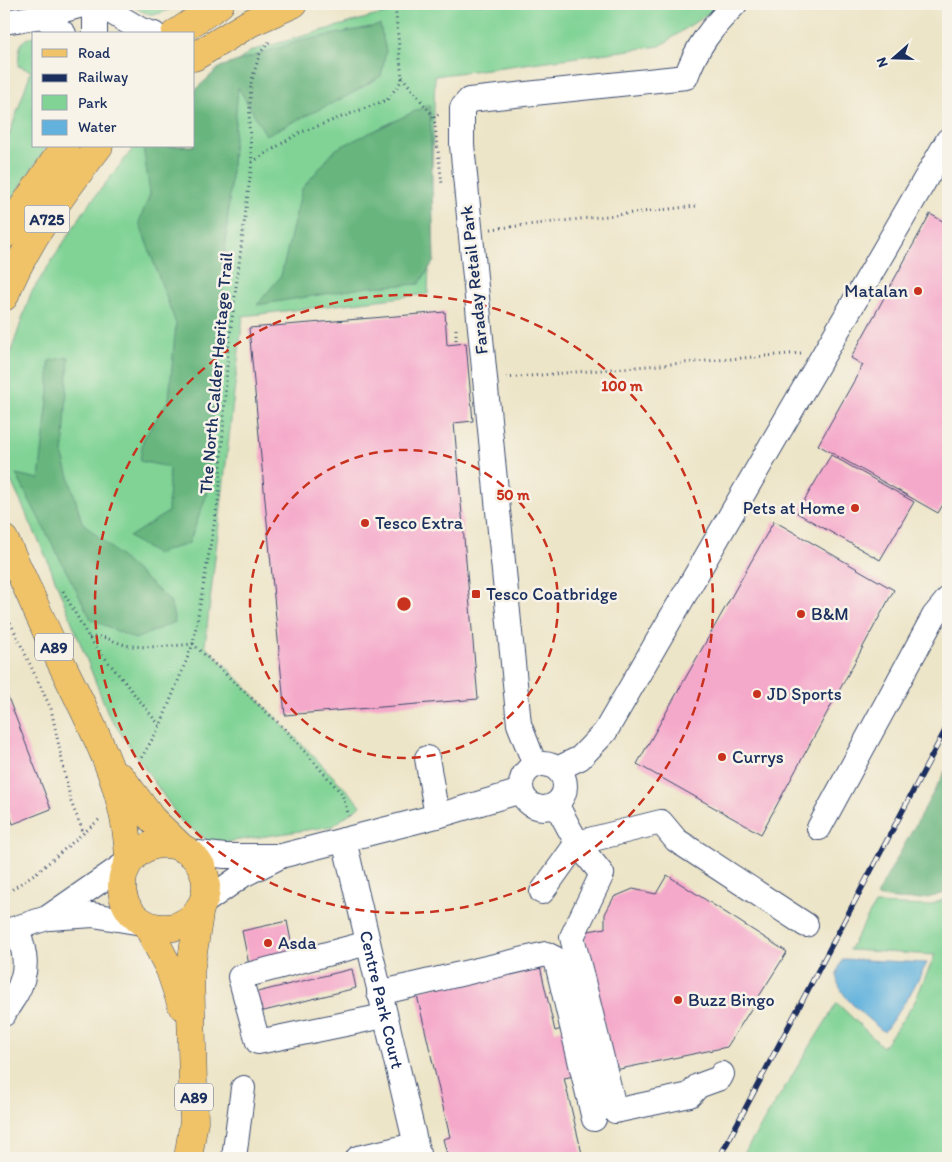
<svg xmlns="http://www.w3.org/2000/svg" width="952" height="1162" font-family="Itim,sans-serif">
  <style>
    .green { fill: #80d395; stroke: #4e817a }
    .forest { fill: #68b57e; stroke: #42726e }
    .water { fill: #62b2dd; stroke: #3e709e }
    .building { fill: #f5a9ca }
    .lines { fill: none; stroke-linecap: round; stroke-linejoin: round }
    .minor-casing { stroke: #3a4a6e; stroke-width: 26 }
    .major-casing { stroke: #3a4a6e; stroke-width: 29 }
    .path { stroke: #3a4a6e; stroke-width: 3; stroke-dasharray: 1 4; stroke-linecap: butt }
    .minor { stroke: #fff; stroke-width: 24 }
    .major { stroke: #f0c369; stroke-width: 28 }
    .rail-casing { stroke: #1b2f5e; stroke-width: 5.5 }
    .rail { stroke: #f7f3e8; stroke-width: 4; stroke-dasharray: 11; stroke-linecap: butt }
    .ring { fill: none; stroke: #c8321e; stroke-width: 2.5; stroke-dasharray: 9 6 }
    .poi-dot { fill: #c8321e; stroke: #f7f3e8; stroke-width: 2 }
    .labels { text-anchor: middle; stroke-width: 5; stroke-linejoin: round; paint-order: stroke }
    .shield { fill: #f7f3e8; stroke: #5d6a87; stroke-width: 1 }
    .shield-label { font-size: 16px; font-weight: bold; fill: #1b2f5e }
    .street-label { font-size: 18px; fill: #1b2f5e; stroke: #f7f3e8 }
    .poi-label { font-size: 18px; fill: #1b2f5e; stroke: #f7f3e8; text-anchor: start }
    .centre { fill: #c8321e; stroke: #f7f3e8; stroke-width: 2.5 }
    .ring-label { font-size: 15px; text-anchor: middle; font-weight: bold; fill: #c8321e; stroke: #f7f3e8; stroke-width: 5; stroke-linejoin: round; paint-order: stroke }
  </style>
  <rect width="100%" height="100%" fill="#f7f3e8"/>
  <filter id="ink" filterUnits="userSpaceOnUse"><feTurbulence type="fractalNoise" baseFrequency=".02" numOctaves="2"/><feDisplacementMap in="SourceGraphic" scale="10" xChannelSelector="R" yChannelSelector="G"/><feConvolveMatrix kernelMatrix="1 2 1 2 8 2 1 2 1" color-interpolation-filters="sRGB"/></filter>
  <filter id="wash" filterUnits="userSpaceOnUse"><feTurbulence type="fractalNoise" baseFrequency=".0096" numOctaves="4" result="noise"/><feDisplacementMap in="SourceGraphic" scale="20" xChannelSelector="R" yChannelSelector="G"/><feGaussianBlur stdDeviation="1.12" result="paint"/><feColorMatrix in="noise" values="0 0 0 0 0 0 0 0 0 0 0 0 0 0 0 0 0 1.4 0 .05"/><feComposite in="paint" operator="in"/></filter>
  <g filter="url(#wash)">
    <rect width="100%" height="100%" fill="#ede5c8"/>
    <g class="green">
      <path d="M131,4H178C160,16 149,19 131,4Z"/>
      <path d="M427,4H722L660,46L435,76L428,294L243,316L205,645L361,805L333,826L213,844L181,821L109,716L47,559L5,468L4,372L31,293L86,208L135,146H194V95L251,51L370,17Z"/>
      <path d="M34,36V146H47L4,211V150L31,71L18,66C20,52 16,40 34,36Z"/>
      <path d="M948,898V1136L938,1158H741L837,1003L883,1047L913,1005L935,955L849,950L875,904L927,906Z"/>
    </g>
    <g class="forest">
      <path d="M380,25L386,51L381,76L349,95L266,135L238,87L206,497L189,543L156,554L129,537L168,512L169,467L140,461L143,440L169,399L176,324L139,222L150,194L143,146H194V91L220,67L296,42Z"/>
      <path d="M430,104L434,261L419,284L368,287L257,305L281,276L302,189L336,149Z"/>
      <path d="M69,357L63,456L82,522L170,601L175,622L135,639L91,619L16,474L39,479L49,391V361Z"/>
      <path d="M948,766V891C925,902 901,901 876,896Z"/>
    </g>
    <path class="water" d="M843,959L927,963L909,996L884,1032C870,1020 834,994 837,974C838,969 841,963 843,959Z"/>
    <g id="blocks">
      <g class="building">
        <path d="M930,214L948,224V496L938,513L818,445L863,365L851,358Z"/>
        <path d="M445,312L447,345L466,343L473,421L454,423L478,699L285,715L249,328Z"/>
        <path d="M831,455L914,502L880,560L797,513Z"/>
        <path d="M774,521L894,590L761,834L637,764Z"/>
        <path d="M4,687L51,809L13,824L4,800Z"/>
        <path d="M667,875L787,952L727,1047L615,1070L583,932L605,928V914L614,897L633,889L656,894Z"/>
        <path d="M287,921L294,956L249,965L242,931Z"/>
        <path d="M539,962L555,1031L568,1027L579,1075L564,1078L583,1158H448L443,1139L450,1137L416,991Z"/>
        <path d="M352,969L356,988L252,1014L249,994Z"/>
      </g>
    </g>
  </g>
  <g filter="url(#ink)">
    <use href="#blocks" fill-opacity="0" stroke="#3a4a6e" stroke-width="1"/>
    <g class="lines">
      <g class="minor-casing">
        <g id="minor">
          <path d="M98,4L141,30L154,34"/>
          <path d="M43,16L64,34"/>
          <path d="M4,22L43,16L86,4"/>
          <path d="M95,34V4"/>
          <path d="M427,758L437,816"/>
          <circle cx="543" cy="786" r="22"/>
          <path d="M535,765L519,724L462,145V108L469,100L686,77C697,46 712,27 735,4"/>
          <path d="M557,769L580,758L605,732L948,140"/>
          <path d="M556,804L577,843L602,874L572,937L615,1111L690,1095L698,1086L720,1078L722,1074"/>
          <path d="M819,828L934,616L948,599"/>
          <path id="s1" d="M344,840L419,1158"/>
          <path d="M189,852L225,856H275"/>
          <path d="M542,892L577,843L661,822L676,840L806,925"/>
          <path d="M203,903L243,875L281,856L437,816L521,791"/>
          <path d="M50,918L93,915L142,923"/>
          <path d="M4,932L47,918L129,861"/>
          <path d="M368,943L240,977L258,1042L384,1016"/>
          <path d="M379,993L546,954L556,959L594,1119"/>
          <path d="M4,1014C7,1007 12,1001 16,994C29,971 26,953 17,930"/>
          <path d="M234,1158L243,1088"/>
          <path d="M358,1158L415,1145"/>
        </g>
      </g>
      <g class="major-casing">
        <g id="major">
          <path d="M175,34L220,4"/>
          <path d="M194,57L250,23L293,4"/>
          <path d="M4,235L65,146"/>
          <path d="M4,297C26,242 63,192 99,146"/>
          <path d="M4,539C23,577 39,616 57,654C89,722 127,784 129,861"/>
          <path d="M121,777L152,819L182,848"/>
          <circle cx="164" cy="886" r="42"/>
          <path d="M147,925L170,970L182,1006"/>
          <path d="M188,1158L194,1121L190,972L200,907"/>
        </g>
      </g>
      <g class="path">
        <path d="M402,77L434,117L441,113"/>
        <path d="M434,117L442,184"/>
        <path d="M252,162L299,133L387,100L402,80L395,4"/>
        <path d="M491,229L696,206"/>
        <path d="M456,329V344"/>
        <path d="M506,378L801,353"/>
        <path d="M63,591L89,638L160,726"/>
        <path d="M4,609L51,709L71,802L84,834"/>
        <path d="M89,638C107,634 113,643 130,646C151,648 172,646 193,644L285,729L342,794L349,816"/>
        <path d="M139,762L160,726L193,644L219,496L228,350L252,162L249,124L251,83L260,53L269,42"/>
        <path d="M4,895L40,870L101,818"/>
      </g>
      <use href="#minor" class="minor"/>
      <use href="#major" class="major"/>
      <g class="rail-casing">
        <path id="rail" d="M719,1158L948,725"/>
      </g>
      <use href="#rail" class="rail"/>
    </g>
  </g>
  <g class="ring">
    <circle cx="404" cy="604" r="154"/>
    <circle cx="404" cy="604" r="309"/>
  </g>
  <g class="poi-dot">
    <circle cx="918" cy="291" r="5"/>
    <circle cx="855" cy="508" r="5"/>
    <circle cx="365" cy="523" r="5"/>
    <rect x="471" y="589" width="10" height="10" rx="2.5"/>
    <circle cx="801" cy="614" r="5"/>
    <circle cx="757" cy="694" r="5"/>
    <circle cx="722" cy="757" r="5"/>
    <circle cx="268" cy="943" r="5"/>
    <circle cx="678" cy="1000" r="5"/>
  </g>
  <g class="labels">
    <g class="shield">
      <rect x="24.5" y="205.5" width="45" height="27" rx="4"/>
      <rect x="35" y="633.5" width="38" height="27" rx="4"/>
      <rect x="175" y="1083.5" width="38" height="27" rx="4"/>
    </g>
    <g class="shield-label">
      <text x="47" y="225">A725</text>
      <text x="54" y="653">A89</text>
      <text x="194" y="1103">A89</text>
    </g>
    <g class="street-label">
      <text transform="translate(474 280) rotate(-96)" y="6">Faraday Retail Park</text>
      <text transform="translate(216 373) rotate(-85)" y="6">The North Calder Heritage Trail</text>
      <text dy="6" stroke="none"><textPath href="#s1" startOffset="164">Centre Park Court</textPath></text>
    </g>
    <g class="poi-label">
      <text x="908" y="297" text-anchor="end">Matalan</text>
      <text x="845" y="514" text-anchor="end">Pets at Home</text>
      <text x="375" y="529">Tesco Extra</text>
      <text x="486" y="600">Tesco Coatbridge</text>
      <text x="811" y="620">B&amp;M</text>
      <text x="767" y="700">JD Sports</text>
      <text x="732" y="763">Currys</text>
      <text x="278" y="949">Asda</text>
      <text x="688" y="1006">Buzz Bingo</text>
    </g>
  </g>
  <circle cx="404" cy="604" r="8" class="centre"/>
  <g class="ring-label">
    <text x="622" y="391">100 m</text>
    <text x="513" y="500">50 m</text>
  </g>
  <rect width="952" height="1162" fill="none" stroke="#f7f3e8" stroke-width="20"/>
  <rect x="32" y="32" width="162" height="115" fill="#f7f3e8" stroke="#9fa5b1"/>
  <rect x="42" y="49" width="25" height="8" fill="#f0c369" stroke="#9fa5b1"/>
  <text x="78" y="58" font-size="15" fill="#1b2f5e">Road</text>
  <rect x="42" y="74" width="25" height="8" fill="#1b2f5e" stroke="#9fa5b1"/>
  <text x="78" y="82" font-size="15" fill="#1b2f5e">Railway</text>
  <rect x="42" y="95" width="25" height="15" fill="#80d395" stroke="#9fa5b1"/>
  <text x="78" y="108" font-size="15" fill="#1b2f5e">Park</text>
  <rect x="42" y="120" width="25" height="15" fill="#62b2dd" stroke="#9fa5b1"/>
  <text x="78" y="132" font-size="15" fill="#1b2f5e">Water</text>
  <g transform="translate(894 58) rotate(250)" stroke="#f7f3e8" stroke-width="4" paint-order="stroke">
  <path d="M0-4L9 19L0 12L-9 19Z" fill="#1b2f5e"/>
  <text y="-8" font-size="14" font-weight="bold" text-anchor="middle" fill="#1b2f5e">N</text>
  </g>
</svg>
